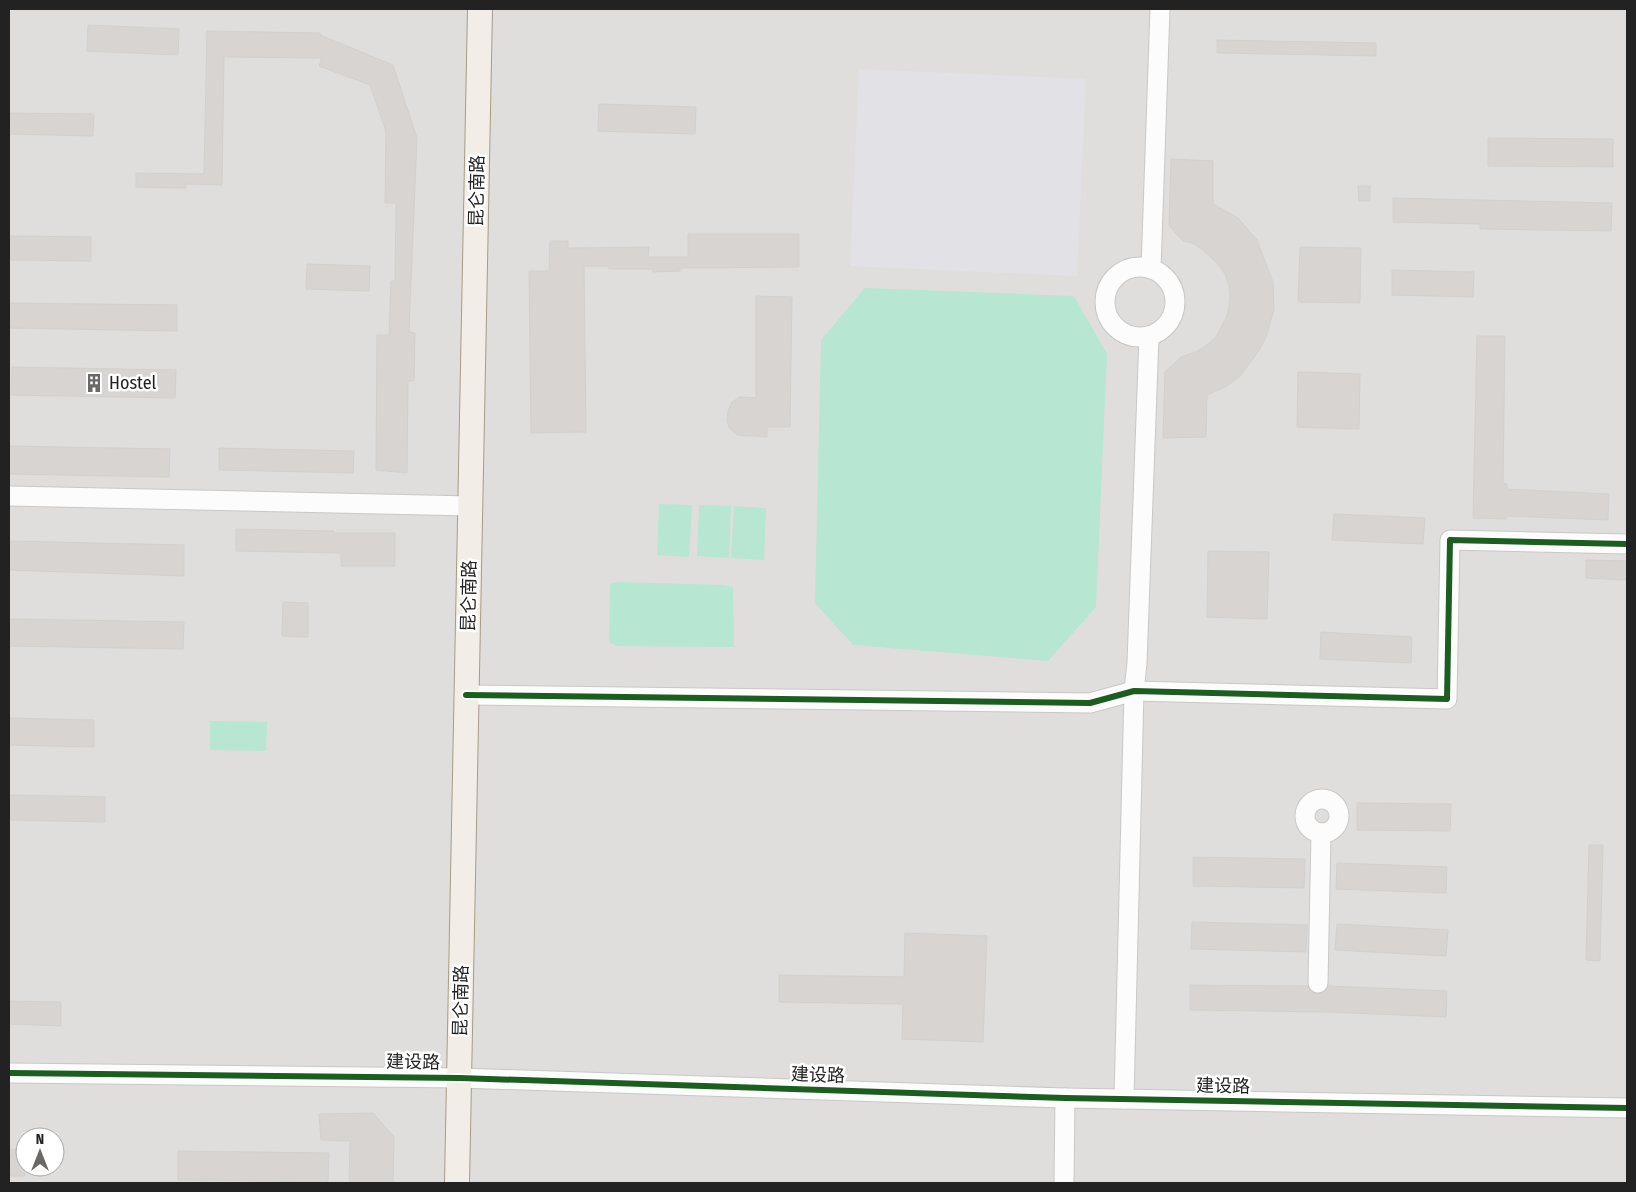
<svg xmlns="http://www.w3.org/2000/svg" width="1636" height="1192" font-family="'Fira Sans Condensed','Noto Sans SC',sans-serif">
  <style>
    .residential { fill: #dfdedc; fill-rule: evenodd }
    .pitch { fill: #b7e6d2 }
    .plaza { fill: #e2e1e5 }
    .building { fill: #d7d4d2; stroke: #d3d0cc }
    .lines { fill: none; stroke-linecap: round; stroke-linejoin: round }
    .minor-casing { stroke: #c9c8c7; stroke-width: 21 }
    .major-casing { stroke: #a79c86; stroke-width: 26 }
    .minor { stroke: #fdfcfc; stroke-width: 19 }
    .major { stroke: #f3ede7; stroke-width: 24 }
    .cycleway-casing { stroke: #fff; stroke-width: 9 }
    .cycleway { stroke: #1b5e20; stroke-width: 6 }
    .labels { text-anchor: middle; stroke-width: 5; stroke-linejoin: round; paint-order: stroke }
    .street-label { font-size: 18px; fill: #222; stroke: #fff }
    .poi-label { font-size: 18px; fill: #222; stroke: #fff; text-anchor: start }
  </style>
  <rect width="100%" height="100%" fill="#f0eeeb"/>
  <path class="residential" d="M9,9H1627V1183H9ZM25,1137H55V1167H25Z"/>
  <g class="pitch">
    <path d="M865,288L1074,296L1107,354L1096,607L1048,661L853,645L815,603L821,340Z"/>
    <path d="M659,504L692,505L689,557L657,555Z"/>
    <path d="M699,505L731,506L729,558L697,556Z"/>
    <path d="M734,506L766,508L764,560L731,558Z"/>
    <path d="M619,582L723,585L733,587L734,647L616,646L609,642L610,584Z"/>
    <path d="M210,721L267,722L266,751L210,750Z"/>
  </g>
  <path class="plaza" d="M859,69L1086,79L1077,276L850,266Z"/>
  <g class="building">
    <path d="M88,25L179,29L178,55L87,51Z"/>
    <path d="M207,31L320,33V35L393,65L417,138L409,332L415,333L414,381H408L407,473L376,470L377,335H389L391,281H395L396,203H385L386,131L370,85L319,66L322,58L224,57L222,185L186,184V188L136,187V173L204,174Z"/>
    <path d="M1217,40L1376,43V56L1217,53Z"/>
    <path d="M599,104L696,107L695,134L598,131Z"/>
    <path d="M9,113L94,114L93,136L9,134Z"/>
    <path d="M1488,138L1613,139V167L1488,166Z"/>
    <path d="M1171,159L1213,161V204L1238,218L1257,240L1273,282L1274,310L1266,337L1258,352L1240,376L1227,386L1207,395L1206,437L1163,438L1165,372L1181,357L1196,352L1207,345L1216,337L1226,318L1229,308L1230,296L1229,285L1225,274L1218,264L1202,249L1192,243L1183,241L1169,226Z"/>
    <path d="M1358,186H1370V201H1359Z"/>
    <path d="M1393,198L1612,203L1611,231L1480,229V224L1393,222Z"/>
    <path d="M688,234H799V267L680,268V271L653,272V269H609V266H584L586,432L531,433L529,271H549L550,241H568V248L649,247L648,257H688Z"/>
    <path d="M9,236L91,237V261L9,260Z"/>
    <path d="M1300,247L1361,248L1360,303L1298,302Z"/>
    <path d="M307,264L370,266L369,291L306,289Z"/>
    <path d="M1392,270L1474,272L1473,297L1392,295Z"/>
    <path d="M756,296L792,297L790,427H767V437L737,435L730,429L727,421L728,411L732,402L740,397L756,398Z"/>
    <path d="M9,303L177,305V331L9,328Z"/>
    <path d="M1477,336H1505L1503,483L1507,484V489L1609,494L1608,520L1506,516V519L1473,518Z"/>
    <path d="M12,367L176,370L175,398L11,395Z"/>
    <path d="M1298,372L1360,374L1359,429L1297,427Z"/>
    <path d="M9,446L170,449L169,477L9,474Z"/>
    <path d="M219,448L354,451L353,473L219,470Z"/>
    <path d="M1334,514L1425,518L1423,544L1332,540Z"/>
    <path d="M236,529L334,531V533H395V566H341V553L236,551Z"/>
    <path d="M9,541L184,545V576L9,570Z"/>
    <path d="M1208,551L1269,552L1267,619L1207,617Z"/>
    <path d="M1586,560L1627,561V580L1586,578Z"/>
    <path d="M283,602L308,603V637L282,636Z"/>
    <path d="M9,619L184,622L183,649L9,646Z"/>
    <path d="M1321,632L1412,637L1411,663L1320,659Z"/>
    <path d="M9,718L94,720V747L9,745Z"/>
    <path d="M9,795L105,797V822L9,820Z"/>
    <path d="M1357,803L1451,804L1450,831L1357,830Z"/>
    <path d="M1589,845H1603L1600,961L1586,960Z"/>
    <path d="M1193,857L1305,859L1304,888L1193,886Z"/>
    <path d="M1337,863L1447,867L1446,893L1336,889Z"/>
    <path d="M1192,922L1307,925L1306,952L1191,949Z"/>
    <path d="M1337,924L1448,930L1446,956L1335,950Z"/>
    <path d="M905,933L987,936L983,1042L902,1039L903,1004L779,1002V975L904,977Z"/>
    <path d="M1190,985L1308,986L1312,992L1317,994L1324,993L1328,986L1447,991L1446,1017L1327,1012L1190,1010Z"/>
    <path d="M9,1001L61,1002V1026L9,1024Z"/>
    <path d="M373,1113L394,1137L393,1183H349L350,1141L321,1140L319,1114Z"/>
    <path d="M9,1149L25,1150V1176H9Z"/>
    <path d="M178,1151L329,1153L328,1182L178,1180Z"/>
  </g>
  <g class="lines">
    <g class="minor-casing">
      <g id="minor">
        <circle cx="1140" cy="302" r="35"/>
        <path d="M1151,269L1160,9"/>
        <path d="M9,496L471,506"/>
        <path d="M466,695L1090,703L1134,691L1447,699L1450,540L1627,544"/>
        <circle cx="1322" cy="816" r="17"/>
        <path d="M1318,983L1321,833"/>
        <path d="M9,1073L460,1078L1065,1098L1627,1108"/>
        <path d="M1124,1099L1134,691L1137,663L1149,336"/>
        <path d="M1064,1183L1065,1098"/>
      </g>
    </g>
    <g class="major-casing">
      <path id="major" d="M457,1183L480,9"/>
    </g>
    <use href="#minor" class="minor"/>
    <use href="#major" class="major"/>
    <g class="cycleway-casing">
      <g id="cycleway">
        <path d="M466,695L1090,703L1134,691L1447,699L1450,540L1627,544"/>
        <path d="M9,1073L460,1078L1065,1098L1627,1108"/>
      </g>
    </g>
    <use href="#cycleway" class="cycleway"/>
  </g>
  <defs>
    <g id="building-bare" transform="scale(1.5)"><path d="M-4-6H4V6H1V3H-1V6H-4ZM-2.5-4.3h1.7v1.8h-1.7ZM.8-4.3h1.7v1.8H.8ZM-2.5-1h1.7V.8h-1.7ZM.8-1h1.7V.8H.8Z" fill="#6a6968" stroke="#fff" stroke-width="2.5" paint-order="stroke"/></g>
  </defs>
  <g fill-rule="evenodd">
    <use href="#building-bare" x="94" y="383"/>
  </g>
  <g class="labels">
    <g class="street-label">
      <text transform="translate(477 191) rotate(-89)" y="6">昆仑南路</text>
      <text transform="translate(469 596) rotate(-89)" y="6">昆仑南路</text>
      <text transform="translate(461 1001) rotate(-89)" y="6">昆仑南路</text>
      <text transform="translate(413 1062) rotate(1)" y="6">建设路</text>
      <text transform="translate(818 1075) rotate(2)" y="6">建设路</text>
      <text transform="translate(1223 1086) rotate(1)" y="6">建设路</text>
    </g>
    <g class="poi-label">
      <text x="109" y="389">Hostel</text>
    </g>
  </g>
  <rect width="1636" height="1192" fill="none" stroke="#222222" stroke-width="20"/>
  <g transform="translate(40 1152)"><circle r="24" fill="#ffffff" stroke="#a7a7a7"/>
  <path d="M0-4L9 19L0 12L-9 19Z" fill="#6a6968"/>
  <text y="-8" font-size="14" font-weight="bold" text-anchor="middle" fill="#222222">N</text>
  </g>
</svg>
